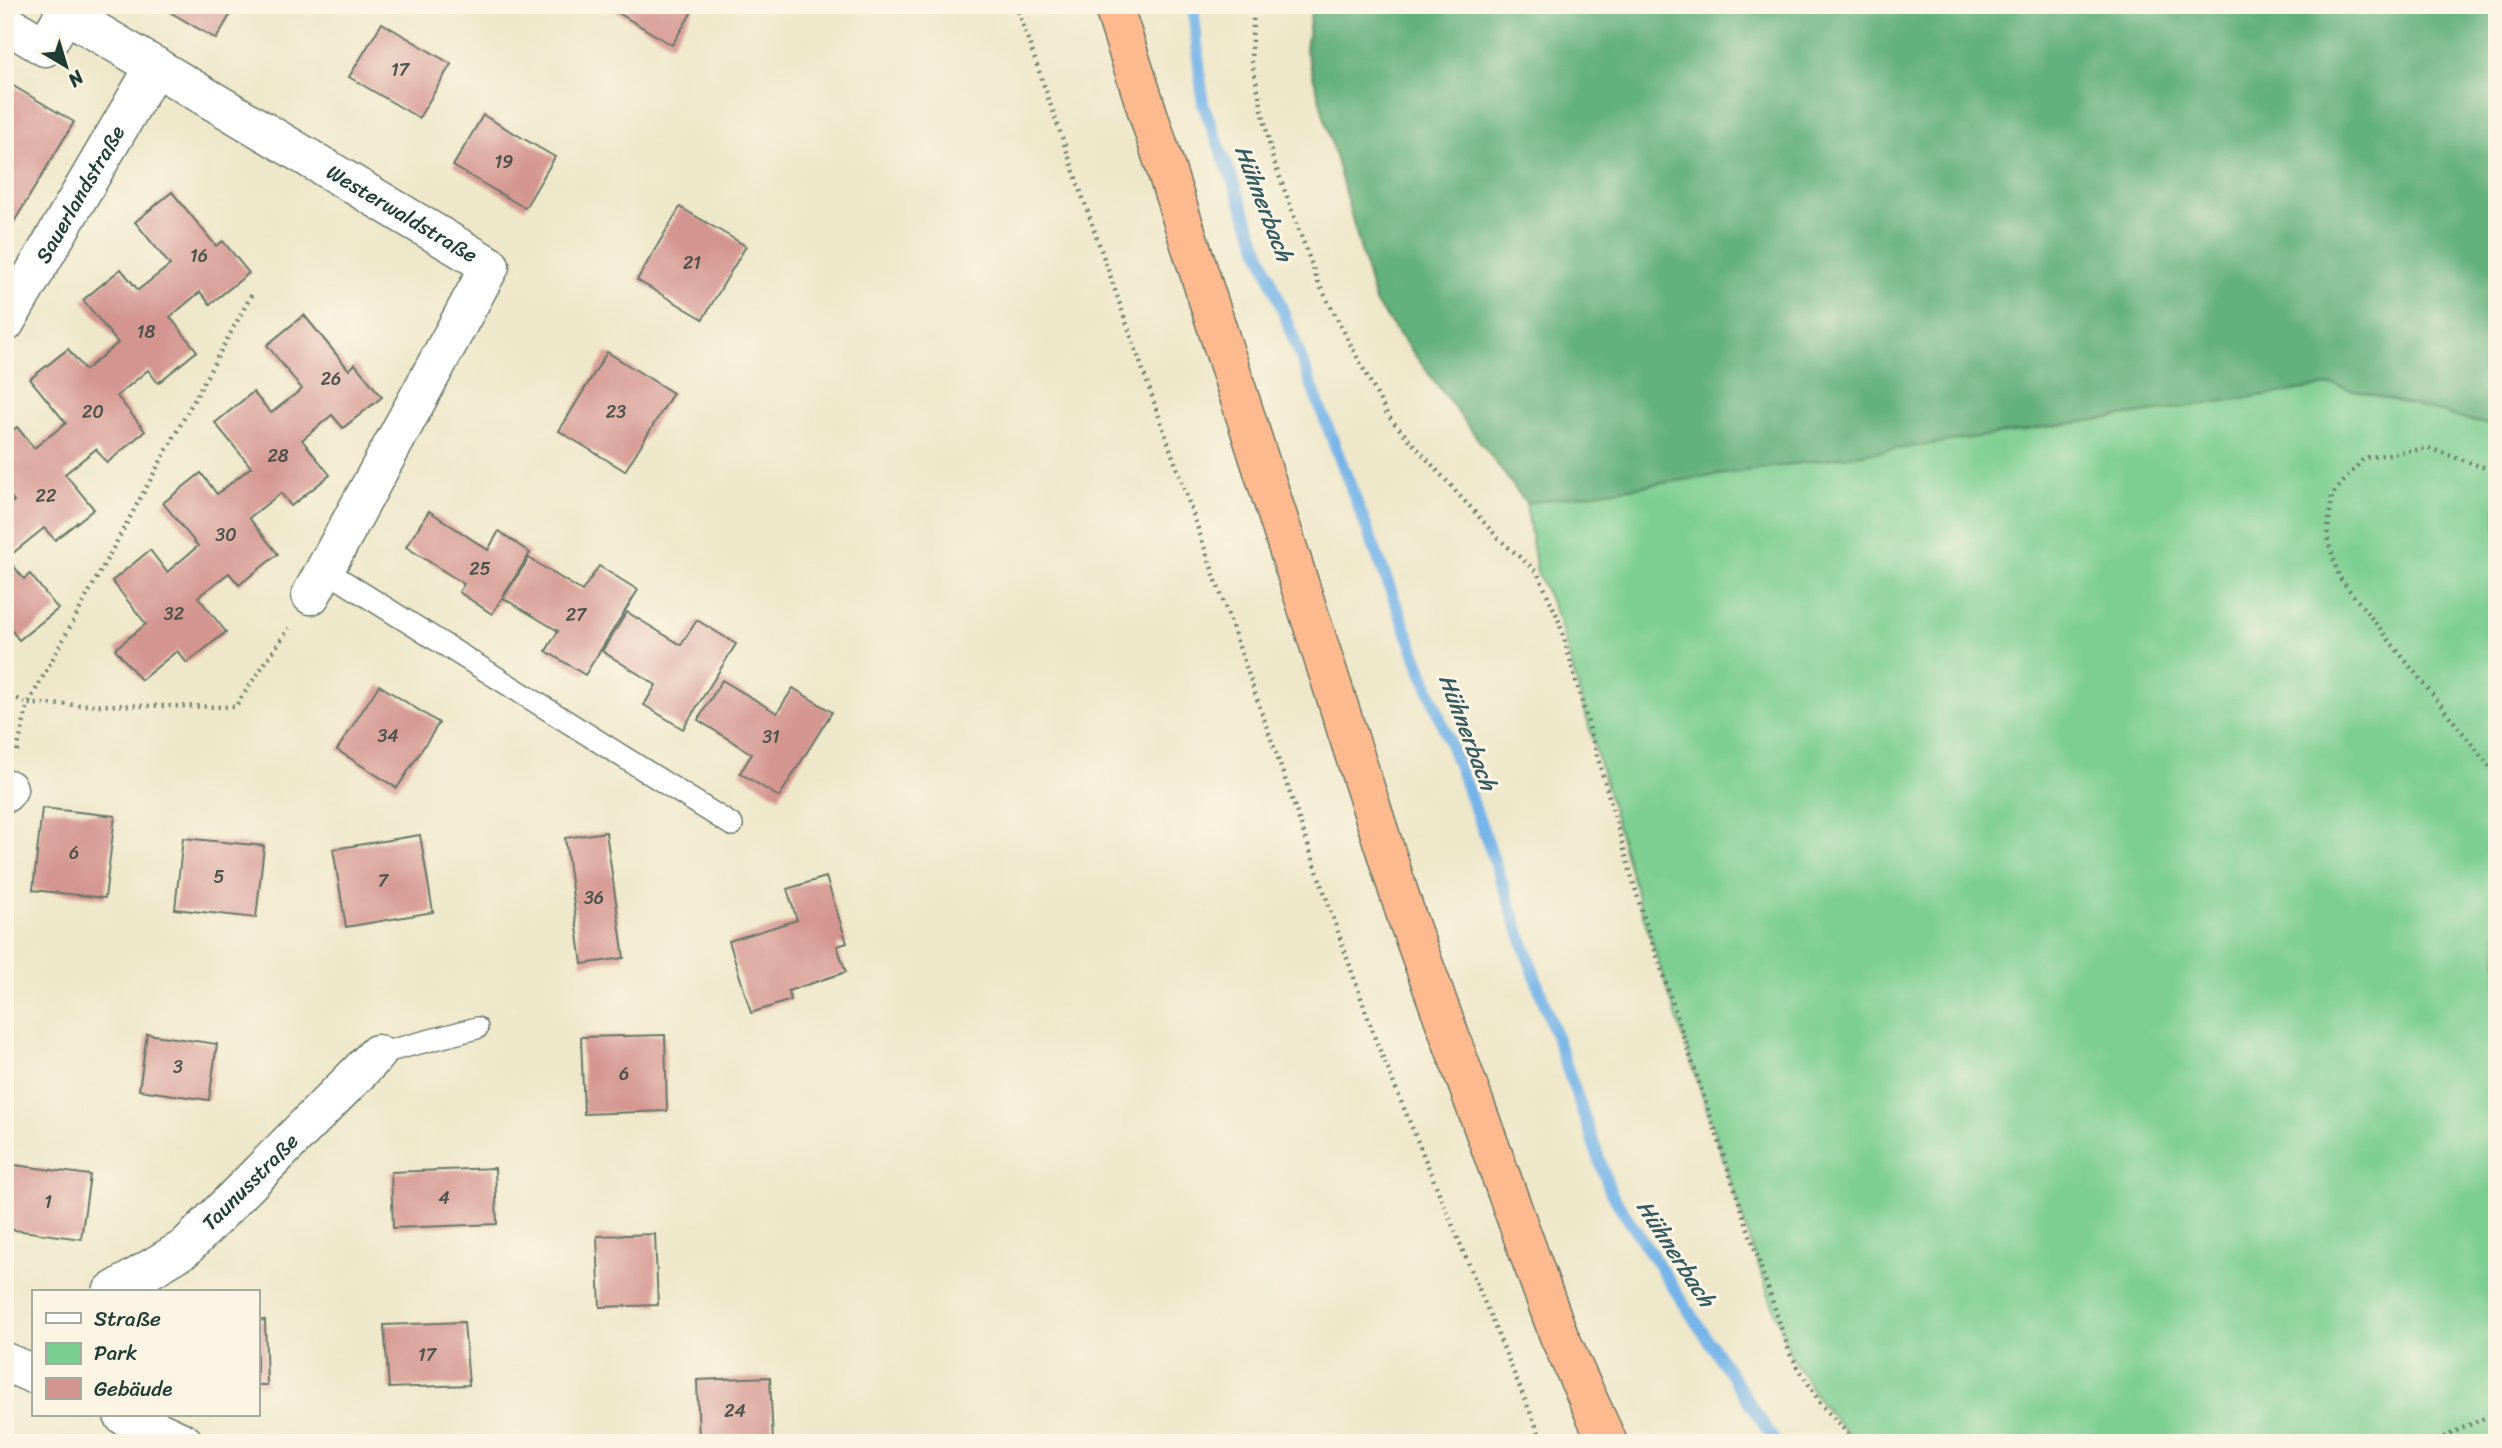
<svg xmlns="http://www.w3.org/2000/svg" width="2502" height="1448" font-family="Sriracha,sans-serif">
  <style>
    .green { fill: #7bce91; stroke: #4d8662; stroke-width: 2 }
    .forest { fill: #64b17b; stroke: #427758; stroke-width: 2 }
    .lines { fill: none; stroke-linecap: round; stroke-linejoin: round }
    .stream { stroke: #74b4e8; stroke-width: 12 }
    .building { fill: #d49590 }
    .lane-casing { stroke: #687868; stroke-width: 24 }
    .street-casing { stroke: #687868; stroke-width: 41 }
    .highway-casing { stroke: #687868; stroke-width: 41 }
    .path { stroke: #687868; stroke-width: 4.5; stroke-dasharray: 2 5; stroke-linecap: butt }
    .lane { stroke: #fff; stroke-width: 21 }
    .street { stroke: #fff; stroke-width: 38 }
    .highway { stroke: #fcba8e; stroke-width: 38 }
    .labels { text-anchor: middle; stroke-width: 6; stroke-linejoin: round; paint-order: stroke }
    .number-label { font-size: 18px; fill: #4c534b }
    .street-label { font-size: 21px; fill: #1f3d34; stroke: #fcf5e5 }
    .water-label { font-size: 23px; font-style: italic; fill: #345b61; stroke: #fcf5e5 }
  </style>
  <rect width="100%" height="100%" fill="#fcf5e5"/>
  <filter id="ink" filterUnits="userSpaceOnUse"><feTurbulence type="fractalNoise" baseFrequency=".0143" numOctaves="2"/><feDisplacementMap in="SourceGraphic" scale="14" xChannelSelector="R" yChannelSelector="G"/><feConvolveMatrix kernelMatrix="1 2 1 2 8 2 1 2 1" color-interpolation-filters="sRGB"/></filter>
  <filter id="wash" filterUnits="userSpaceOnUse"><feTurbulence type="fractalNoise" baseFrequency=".00686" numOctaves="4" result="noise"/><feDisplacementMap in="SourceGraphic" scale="28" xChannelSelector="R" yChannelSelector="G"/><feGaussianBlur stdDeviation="1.57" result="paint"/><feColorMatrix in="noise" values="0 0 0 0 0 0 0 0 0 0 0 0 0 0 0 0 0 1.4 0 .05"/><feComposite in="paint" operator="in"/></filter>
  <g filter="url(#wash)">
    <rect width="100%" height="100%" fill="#efe7c9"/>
    <path class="green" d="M2334,385L2497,427V1443H1856L1820,1403L1790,1354L1751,1244L1641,909L1558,618L1537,572L1526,503Z"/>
    <path class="forest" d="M1312,5H2497V427L2334,385L1526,503L1375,302L1306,50Z"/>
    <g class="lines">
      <path class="stream" d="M1193,5L1203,104L1486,837L1611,1193L1776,1443"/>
    </g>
    <g id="blocks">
      <g class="building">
        <path d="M158,5H236L216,39Z"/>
        <path d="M605,5H696L672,45Z"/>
        <path d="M382,23L451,64L419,118L349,77Z"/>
        <path d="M5,81L74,122L5,237Z"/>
        <path d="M483,115L555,157L525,208L453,166Z"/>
        <path d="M172,192L216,246L223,241L249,273L210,304L200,292L170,317L197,351L158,383L148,370L117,396L145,431L107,463L96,449L65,474L94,509L55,540L44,528L7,558L24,579L30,574L58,609L19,640L9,627L5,630V508L14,501L5,490V436L17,427L34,448L66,423L30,379L68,349L85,370L118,343L83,300L121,269L138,290L170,265L135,222Z"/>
        <path d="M680,207L746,246L703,319L637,280Z"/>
        <path d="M304,315L349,370L355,364L382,397L343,428L332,415L302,440L330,475L291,506L281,493L249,518L278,554L239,585L229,573L198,597L226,632L187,663L177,651L141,680L115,649L146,624L112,581L150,550L167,572L198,546L163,503L201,473L217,494L251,467L215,423L253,392L271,413L302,389L267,345Z"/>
        <path d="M607,352L673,393L625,471L559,431Z"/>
        <path d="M429,511L488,550L499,531L530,553L492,614L459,592L464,584L406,547Z"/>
        <path d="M529,558L582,591L599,566L638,590L585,675L546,651L558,631L503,598Z"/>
        <path d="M627,612L681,645L697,620L736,644L683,729L644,705L656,685L602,651Z"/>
        <path d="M722,680L777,713L793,688L832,712L779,797L740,773L752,754L698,720Z"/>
        <path d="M379,685L439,723L397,788L337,750Z"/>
        <path d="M42,808L115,816L105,898L33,890Z"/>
        <path d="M606,832L624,958L582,964L565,838Z"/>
        <path d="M420,835L433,912L346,927L333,849Z"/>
        <path d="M183,838L264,846L256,918L175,909Z"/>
        <path d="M826,877L847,943L837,946L846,972L788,991L791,1000L751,1013L729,941L797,920L787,889Z"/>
        <path d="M147,1034L217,1044L209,1100L139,1090Z"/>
        <path d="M665,1035L667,1111L584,1114L581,1037Z"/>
        <path d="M15,1165L90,1175L81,1239L6,1229Z"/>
        <path d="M495,1168L497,1224L393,1228L391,1172Z"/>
        <path d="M655,1234L658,1305L600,1307L597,1236Z"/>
        <path d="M265,1320L267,1385H257V1321Z"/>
        <path d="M464,1322L469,1385L389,1388L384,1325Z"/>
        <path d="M770,1377L773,1443H699L697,1380Z"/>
      </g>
    </g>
  </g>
  <g filter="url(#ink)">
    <use href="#blocks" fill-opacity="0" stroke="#687868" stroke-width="2"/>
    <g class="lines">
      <g class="lane-casing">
        <g id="lane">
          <path d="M325,570L732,825"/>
          <path d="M377,1054L477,1028"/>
        </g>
      </g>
      <g class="street-casing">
        <g id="street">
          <path id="s1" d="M69,5L65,13L490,266L311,595"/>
          <path d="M5,23L45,47L65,13"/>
          <path id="s2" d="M5,323L155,66"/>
          <path d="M5,793L8,789"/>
          <path id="s3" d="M112,1292L185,1248L377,1054"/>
          <path d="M5,1362L33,1374"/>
          <path d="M123,1415L184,1443"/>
        </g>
      </g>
      <g class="highway-casing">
        <path id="highway" d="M1113,5L1407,918L1559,1336L1608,1443"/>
      </g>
      <g class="path">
        <path d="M1016,5L1376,1041L1543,1443"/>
        <path d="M1254,5L1251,58L1272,156L1318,282L1388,416L1499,539L1537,572L1558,618L1641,909L1790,1354L1820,1403L1856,1443"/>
        <path d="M2497,472L2429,448L2364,458L2332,495L2327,537L2339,577L2497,776"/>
        <path d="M5,692L28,704L253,292"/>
        <path d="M17,751L28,704L235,707L289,628"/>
        <path d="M2431,1443L2497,1412"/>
      </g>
      <use href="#lane" class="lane"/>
      <use href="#street" class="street"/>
      <use href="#highway" class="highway"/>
    </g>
  </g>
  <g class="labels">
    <g class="number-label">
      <text x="400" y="76">17</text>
      <text x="504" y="168">19</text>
      <text x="199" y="262">16</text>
      <text x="692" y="269">21</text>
      <text x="146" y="338">18</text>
      <text x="331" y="385">26</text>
      <text x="93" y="418">20</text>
      <text x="616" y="418">23</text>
      <text x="278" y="462">28</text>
      <text x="46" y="502">22</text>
      <text x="226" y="541">30</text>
      <text x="480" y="575">25</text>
      <text x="174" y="620">32</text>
      <text x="576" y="621">27</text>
      <text x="388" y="742">34</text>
      <text x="771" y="743">31</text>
      <text x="74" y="859">6</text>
      <text x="219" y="883">5</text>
      <text x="383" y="887">7</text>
      <text x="594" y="904">36</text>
      <text x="178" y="1073">3</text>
      <text x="624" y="1080">6</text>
      <text x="444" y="1204">4</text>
      <text x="48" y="1208">1</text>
      <text x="427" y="1361">17</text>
      <text x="735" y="1417">24</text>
    </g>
    <g class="street-label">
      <text dy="7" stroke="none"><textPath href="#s2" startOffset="149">Sauerlandstraße</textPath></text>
      <text dy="7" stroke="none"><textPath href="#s1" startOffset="401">Westerwaldstraße</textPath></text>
      <text dy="7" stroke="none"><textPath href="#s3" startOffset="178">Taunusstraße</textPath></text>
    </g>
    <g class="water-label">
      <text transform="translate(1264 203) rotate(69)" y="8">Hühnerbach</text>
      <text transform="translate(1468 732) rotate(69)" y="8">Hühnerbach</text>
      <text transform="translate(1676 1253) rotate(57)" y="8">Hühnerbach</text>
    </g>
  </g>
  <rect width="2502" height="1448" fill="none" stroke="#fcf5e5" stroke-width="28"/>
  <rect x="32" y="1290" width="228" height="126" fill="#fcf5e5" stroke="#a4ab9e" stroke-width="2"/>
  <rect x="46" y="1313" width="35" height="10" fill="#ffffff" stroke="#a4ab9e" stroke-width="2"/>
  <text x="94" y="1326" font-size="21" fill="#1f3d34">Straße</text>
  <rect x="46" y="1343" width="35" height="21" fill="#7bce91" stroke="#a4ab9e" stroke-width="2"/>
  <text x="94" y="1360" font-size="21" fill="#1f3d34">Park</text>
  <rect x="46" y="1378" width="35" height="21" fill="#d49590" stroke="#a4ab9e" stroke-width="2"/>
  <text x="94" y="1396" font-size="21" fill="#1f3d34">Gebäude</text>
  <g transform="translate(66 66) rotate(142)" stroke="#fcf5e5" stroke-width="5" paint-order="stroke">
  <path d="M0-5L12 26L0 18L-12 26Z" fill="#1f3d34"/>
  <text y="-10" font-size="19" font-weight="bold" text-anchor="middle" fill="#1f3d34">N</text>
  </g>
</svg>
